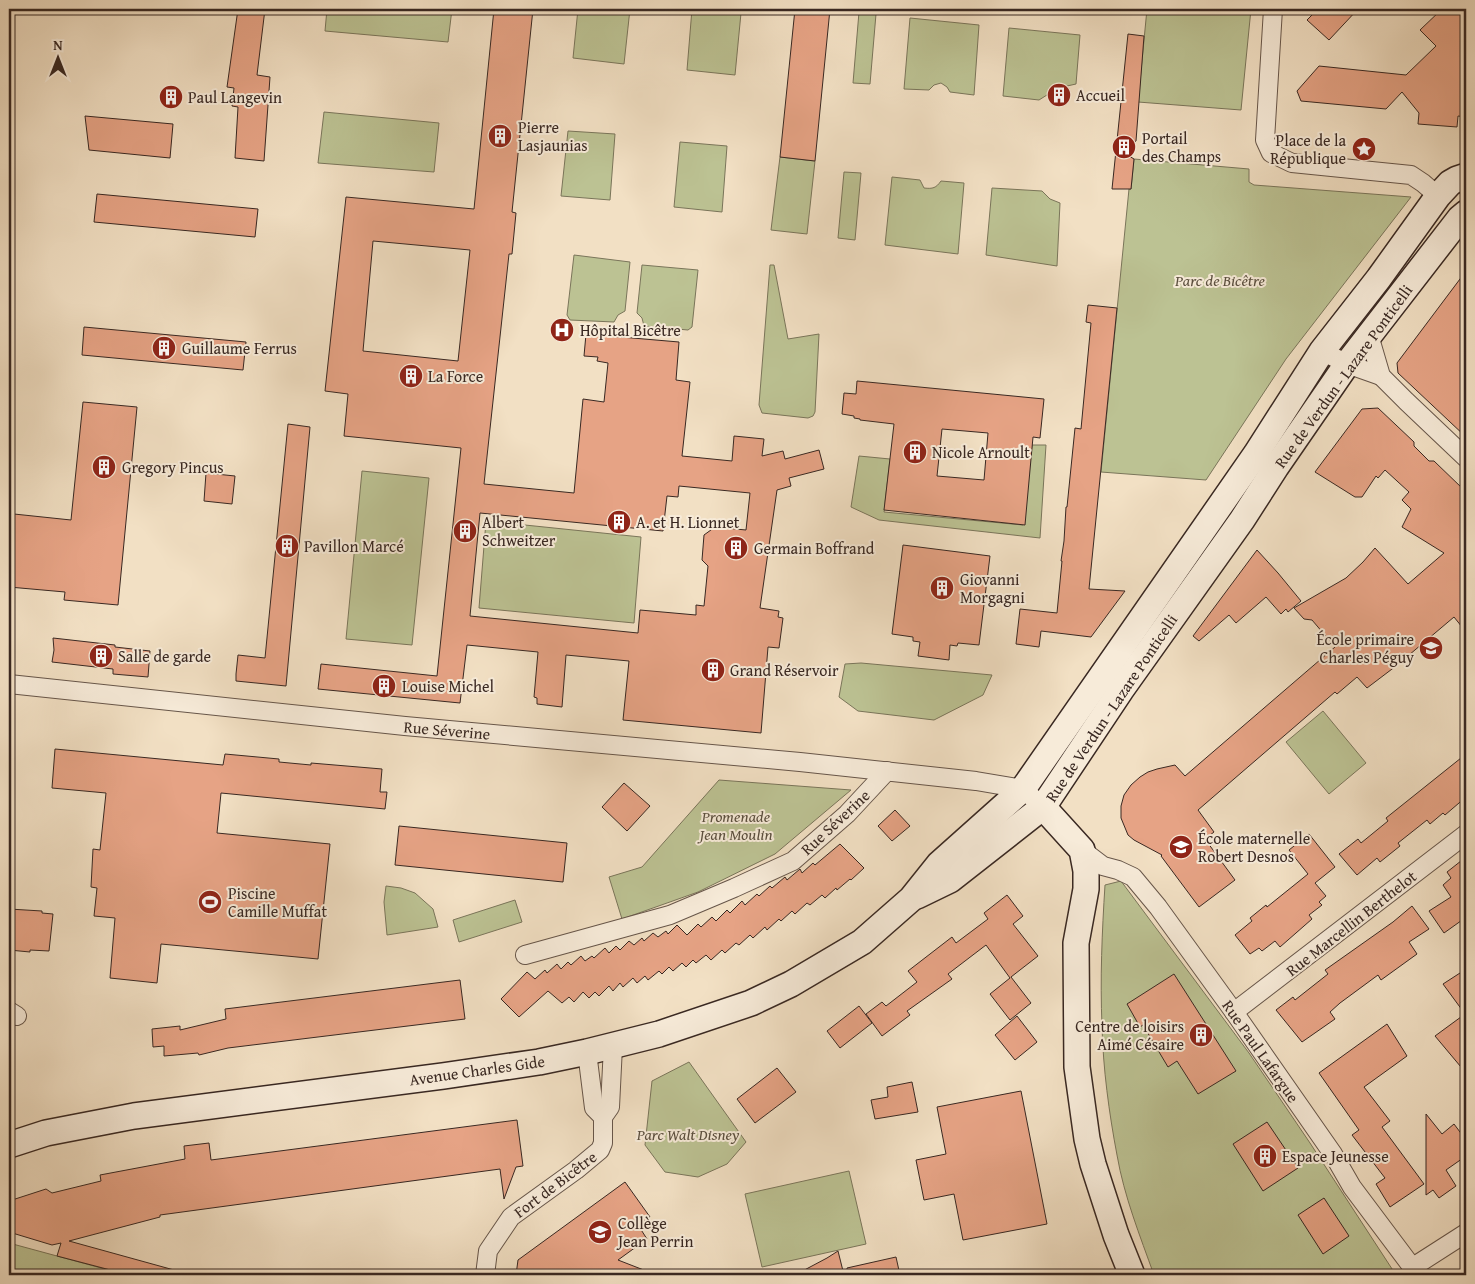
<svg xmlns="http://www.w3.org/2000/svg" width="1475" height="1284" font-family="'Gentium Book Plus',serif">
  <style>
    .green { fill: #bcc293; stroke: #7a755a }
    .building { fill: #e6a385; stroke: #392822; fill-rule: evenodd }
    .lines { fill: none; stroke-linecap: round; stroke-linejoin: round }
    .street-casing { stroke: #67564a; stroke-width: 20 }
    .secondary-casing { stroke: #392822; stroke-width: 28 }
    .street { stroke: #f7ebd9; stroke-width: 18 }
    .secondary { stroke: #f7ebd9; stroke-width: 25 }
    .labels { text-anchor: middle; stroke-width: 4; stroke-linejoin: round; paint-order: stroke }
    .poi-label { font-size: 16px; fill: #392822; stroke: #f7ebd9; text-anchor: start }
    .park-label { font-size: 16px; font-style: italic; fill: #5a4e3e; stroke: #f7ebd9 }
    .street-label { font-size: 16px; fill: #392822; stroke: #f7ebd9 }
  </style>
  <rect width="100%" height="100%" fill="#f2e0c4"/>
  <filter id="stains"><feTurbulence type="fractalNoise" baseFrequency=".004" numOctaves="4"/><feColorMatrix values="0 0 0 0 .2 0 0 0 0 .09 0 0 0 0 .02 0 0 0 .5 -.17"/></filter>
  <radialGradient id="worn" r=".72"><stop offset=".6" stop-color="#630" stop-opacity="0"/><stop offset="1" stop-color="#630" stop-opacity=".3"/></radialGradient>
  <g class="green">
    <path d="M327,9H452L448,42L325,31Z"/>
    <path d="M578,9H630L624,64L573,58Z"/>
    <path d="M692,9L741,13L735,75L687,70Z"/>
    <path d="M1147,9H1251L1241,110L1138,102Z"/>
    <path d="M859,12L876,14L870,84L853,83Z"/>
    <path d="M910,18L979,25L974,95L950,92L947,87L941,83L934,85L929,90L904,89Z"/>
    <path d="M1009,28L1080,35L1076,84L1058,88L1039,100L1003,96Z"/>
    <path d="M324,112L439,123L434,172L318,163Z"/>
    <path d="M568,131L615,134L610,200L561,196Z"/>
    <path d="M680,142L727,146L722,212L674,207Z"/>
    <path d="M780,157L815,161L807,234L771,230Z"/>
    <path d="M1134,159L1249,169V182L1254,185L1411,197L1286,359L1206,480L1101,472L1129,189H1131Z"/>
    <path d="M844,172L861,173L855,240L838,238Z"/>
    <path d="M892,177L920,180L924,188C933,189 936,188 941,181L964,183L958,254L885,245Z"/>
    <path d="M992,188L1042,191L1050,199L1060,203L1057,266L986,255Z"/>
    <path d="M574,255L630,262L625,311L618,315L614,322L570,320L567,315Z"/>
    <path d="M642,265L698,270L692,327L688,330L644,326L642,318L637,313Z"/>
    <path d="M770,265H774L788,339L819,334L815,412L813,416L808,418L762,413L759,405Z"/>
    <path d="M1032,445H1046L1040,538L879,520L851,507L859,456L890,459L884,512L1023,525Z"/>
    <path d="M362,471L429,478L412,645L346,639Z"/>
    <path d="M486,521L641,537L634,623L479,608Z"/>
    <path d="M861,663L992,675L983,695L934,720L858,711L839,697L845,664Z"/>
    <path d="M1323,711L1366,763L1329,794L1286,742Z"/>
    <path d="M719,780L851,790L775,854L698,892L622,919L609,877L642,867Z"/>
    <path d="M1121,881L1249,1053L1310,1143L1396,1275H1154C1140,1236 1124,1196 1117,1155C1109,1113 1103,1068 1102,1026C1100,979 1102,932 1105,885Z"/>
    <path d="M386,886L401,888L415,893L433,909L438,927L387,935L384,902Z"/>
    <path d="M515,900L522,922L459,942L453,920Z"/>
    <path d="M689,1062L746,1142L727,1164L698,1177L665,1172L645,1145L652,1081Z"/>
    <path d="M849,1171L866,1244L762,1267L745,1194Z"/>
    <path d="M9,1243L127,1275H9Z"/>
  </g>
  <g class="building">
    <path d="M238,9H265L257,75L270,77L264,161L235,158L238,107L232,106L234,88L227,87Z"/>
    <path d="M494,9H533L512,212L516,213L512,254H509L484,484L574,493L583,399L604,402L608,363L597,361L598,357L584,356L586,334L679,342L676,380L690,382L682,456L732,461L734,436L764,439L762,456L783,451L785,459L819,450L824,469L789,478L791,486L777,490L760,608L779,611L778,617L783,618L779,648L768,647L761,733L623,720L629,661L566,655L562,707L537,704V698L534,697L538,652L467,645L460,703L318,689L321,664L437,676L461,448L344,436L348,394L325,391L346,197L474,209ZM373,241L470,250L458,361L363,351ZM679,486L750,493L746,530L715,527L704,535L702,560L708,566L704,606L696,605V615L640,610L638,633L470,616L480,513L663,531L667,496L678,497Z"/>
    <path d="M795,9H830L815,161L780,157Z"/>
    <path d="M1318,9H1358L1329,40L1307,20Z"/>
    <path d="M1442,9H1466V117L1458,116L1457,127L1418,124L1419,113L1402,92L1386,109L1301,101L1297,91L1319,66L1406,75L1436,46L1420,30Z"/>
    <path d="M1128,34L1144,36L1136,141L1121,151L1134,159L1131,189H1112Z"/>
    <path d="M85,116L173,124L170,158L89,150Z"/>
    <path d="M97,194L258,209L255,237L94,222Z"/>
    <path d="M1466,271V437L1398,373L1397,363Z"/>
    <path d="M1088,305L1117,308L1089,589L1125,591L1091,637L1041,631L1039,647L1016,644L1020,609L1057,613L1062,561H1061L1064,541L1066,507H1067L1075,428L1081,429L1091,323L1086,322Z"/>
    <path d="M84,327L246,342L243,370L82,355Z"/>
    <path d="M857,381L1044,399L1040,438L1033,437L1025,525L884,510L894,424L860,420V419L854,418V416L842,414L844,393L856,394ZM942,429L988,433L984,480L937,476Z"/>
    <path d="M83,402L137,407L118,605L64,600L65,592L9,587V572L14,514L71,520Z"/>
    <path d="M1378,408L1414,442V446L1429,461H1434L1462,488L1463,492L1466,496V632L1454,617L1396,666L1367,688L1357,677L1337,694L1335,692L1198,810L1214,832L1205,839L1235,880L1199,907L1161,856L1162,855L1134,840L1128,835L1121,818V806L1124,795L1131,785L1140,777L1148,772L1157,769L1175,765L1185,776L1335,647L1312,620L1304,619L1294,608L1346,578L1363,562L1375,548L1408,584L1444,553L1402,527L1411,509L1402,500L1409,492L1385,470L1378,478L1376,476L1362,497H1355L1315,472L1362,409Z"/>
    <path d="M288,424L310,427L286,686L236,681V674L238,655L265,658Z"/>
    <path d="M206,473L235,476L232,504L204,501Z"/>
    <path d="M903,545L990,556L979,645L958,643L957,646L950,645L949,660L918,656L920,642L913,641V637L892,634Z"/>
    <path d="M1257,550L1278,573L1301,601L1288,612L1286,609L1281,614L1266,597L1236,623L1229,615L1199,641L1193,636Z"/>
    <path d="M53,638L115,645V647L150,651L148,677L113,674V669L52,662L54,650Z"/>
    <path d="M55,749L223,765L225,754L279,759V762L311,765V763L382,769L380,792H387L385,809L221,793L217,833L330,844L318,959L161,944L157,983L110,978L115,918L94,916L97,888L91,887L93,849L100,850L106,793L52,788Z"/>
    <path d="M1466,754V797L1445,815L1443,813L1430,824L1427,820L1398,843L1400,846L1380,862L1377,858L1357,875L1339,854L1358,839L1361,843L1388,821L1386,818Z"/>
    <path d="M624,783L650,806L627,831L602,807Z"/>
    <path d="M895,810L910,826L892,841L878,826Z"/>
    <path d="M399,826L567,843L563,882L395,865Z"/>
    <path d="M1309,834L1335,867L1315,883L1326,896L1319,902L1322,905L1309,915L1312,919L1280,947L1275,941L1262,951L1259,948L1250,954L1235,935L1252,921L1250,918L1266,905L1267,907L1308,874L1289,850Z"/>
    <path d="M840,844L864,868L851,880L850,879L837,890L836,888L825,898L822,895L810,905L807,903L795,914L792,911L781,921L779,919L767,930L765,927L753,938L750,935L739,945L736,943L725,953L722,950L711,960L706,955L696,963L693,960L686,967L682,963L673,971L669,967L662,974L659,971L648,980L645,976L637,983L633,978L623,987L620,983L613,991L609,986L599,996L595,992L589,998L583,992L574,1002L569,997L562,1003L548,991L519,1017L501,999L527,972L535,979L545,970L547,973L557,964L561,969L568,962L571,965L581,956L585,961L592,956L594,958L605,948L609,953L616,946L620,950L629,941L634,945L642,938L644,941L653,933L658,937L666,931L668,934L677,925L687,935L698,924L701,927L712,917L716,921L727,910L730,913L742,901L745,905L757,894L759,896L770,886L772,888L785,877L787,880L800,869L802,873L813,863L815,865Z"/>
    <path d="M1466,857V919L1465,918L1444,933L1429,911L1451,897L1443,885L1451,878L1447,872Z"/>
    <path d="M1007,895L1023,916L1013,924L1038,956L1011,977L1031,1003L1010,1020L990,994L1010,978L986,945L948,974L952,979L907,1011L910,1015L882,1036L866,1014L882,1002L886,1006L917,982L908,971L952,937L956,943L988,919L984,913Z"/>
    <path d="M1412,906L1429,929L1409,942L1417,954L1381,980L1378,975L1340,1003L1330,1012L1335,1019L1302,1042L1276,1010L1293,997L1295,1000L1328,974L1325,970L1393,922Z"/>
    <path d="M9,909L42,911V913L53,914L49,951L30,950V952L9,950Z"/>
    <path d="M1460,973L1466,982V1073L1435,1036L1465,1014L1443,984Z"/>
    <path d="M1174,974L1236,1071L1198,1094L1177,1061L1168,1067L1143,1025L1140,1027L1127,1004Z"/>
    <path d="M460,980L465,1019L228,1048L199,1055L198,1053L164,1056V1046L153,1047L152,1029L180,1026V1030L226,1019L225,1009Z"/>
    <path d="M859,1006L872,1023L840,1048L827,1031Z"/>
    <path d="M1017,1016L1037,1042L1015,1060L995,1035Z"/>
    <path d="M1387,1024L1407,1056L1364,1087L1390,1121L1382,1127L1424,1184L1390,1207L1376,1184L1385,1178L1352,1135L1359,1130L1319,1073Z"/>
    <path d="M777,1068L796,1092L755,1123L737,1099Z"/>
    <path d="M912,1082L918,1112L875,1119L871,1100L888,1097L887,1087Z"/>
    <path d="M1021,1091L1047,1224L963,1240L954,1194L924,1200L916,1160L946,1154L937,1107Z"/>
    <path d="M1426,1114L1442,1134L1454,1124L1466,1140V1156L1446,1170L1456,1186L1439,1198L1433,1190L1426,1195Z"/>
    <path d="M517,1120L523,1166L516,1167L504,1199L500,1169L160,1215V1217L69,1241L174,1270L173,1275H117L118,1272L57,1256L61,1243L52,1245L9,1232V1201L46,1189L52,1193L101,1181L100,1175L185,1159L184,1146L209,1143L211,1160Z"/>
    <path d="M1267,1122L1298,1168L1263,1191L1233,1144Z"/>
    <path d="M625,1182L650,1217L638,1225L647,1239L618,1260L654,1274V1275H516L518,1260Z"/>
    <path d="M1324,1198L1349,1236L1323,1254L1298,1215Z"/>
    <path d="M838,1251L844,1275H795L827,1258Z"/>
    <path d="M896,1257L900,1275H847V1268Z"/>
  </g>
  <g class="lines">
    <g class="street-casing">
      <g id="street">
        <path d="M1273,9L1265,140L1271,153L1292,163L1411,175L1423,183L1438,196"/>
        <path d="M1369,335L1381,376L1406,401L1466,458"/>
        <path d="M1322,351L1347,364L1381,376"/>
        <path d="M9,684L405,726L800,762L976,781L1023,789L1043,807"/>
        <path d="M1082,850L1103,866L1118,870L1133,877L1158,907L1234,1012L1333,1154L1352,1187L1418,1275"/>
        <path d="M525,955L670,915L734,888L793,861L847,814L887,771"/>
        <path d="M9,1011L17,1016"/>
        <path d="M1234,1012L1466,834"/>
        <path d="M587,1052L594,1108L603,1117"/>
        <path d="M603,1117L610,1107L613,1046"/>
        <path d="M1413,1267L1466,1233"/>
        <path d="M485,1275L488,1251L511,1217L576,1170L600,1150L603,1143V1117"/>
      </g>
    </g>
    <g class="secondary-casing">
      <g id="secondary">
        <path d="M1043,807L1082,850L1086,871V889L1076,943L1077,1067L1087,1139L1093,1164L1116,1235L1132,1275"/>
        <path d="M917,896L950,880L1043,807L1121,690L1242,520L1276,467L1347,364L1460,218L1466,213"/>
        <path d="M9,1145L46,1133L134,1116L443,1076L539,1062L587,1052L659,1034L751,1003L791,984L862,942L911,899L939,864L1023,789L1256,454L1322,351L1379,278L1438,196L1450,183L1457,179L1466,176"/>
      </g>
    </g>
    <use href="#street" class="street"/>
    <use href="#secondary" class="secondary"/>
  </g>
  <defs>
    <g id="building-disc" transform="scale(1.25)"><circle r="9.5" fill="#8f2418" stroke="#f7ebd9"/><path d="M-4-6H4V6H1V3H-1V6H-4ZM-2.5-4.3h1.7v1.8h-1.7ZM.8-4.3h1.7v1.8H.8ZM-2.5-1h1.7V.8h-1.7ZM.8-1h1.7V.8H.8Z" fill="#fff"/></g>
    <g id="sight-disc" transform="scale(1.25)"><circle r="9.5" fill="#8f2418" stroke="#f7ebd9"/><path d="M0-6L1.8-2.2L6-1.7L2.9 1.2L3.7 5.4L0 3.3L-3.7 5.4L-2.9 1.2L-6-1.7L-1.8-2.2Z" fill="#fff"/></g>
    <g id="hospital-disc" transform="scale(1.25)"><circle r="9.5" fill="#8f2418" stroke="#f7ebd9"/><path d="M-5-5h3v3.5h4V-5h3V5h-3V1.5h-4V5h-3Z" fill="#fff"/></g>
    <g id="school-disc" transform="scale(1.25)"><circle r="9.5" fill="#8f2418" stroke="#f7ebd9"/><path d="M0-5L7-2L0 1L-7-2ZM-4 1L0 2.5L4 1V4Q0 6-4 4Z" fill="#fff"/></g>
    <g id="stadium-disc" transform="scale(1.25)"><circle r="9.5" fill="#8f2418" stroke="#f7ebd9"/><path d="M0-5a6.5 5 0 1 0 0 10a6.5 5 0 1 0 0-10ZM-3.5-1.8h7v3.6h-7Z" fill="#fff"/></g>
  </defs>
  <g fill-rule="evenodd">
    <use href="#building-disc" x="1059" y="95"/>
    <use href="#building-disc" x="171" y="97"/>
    <use href="#building-disc" x="500" y="136"/>
    <use href="#building-disc" x="1124" y="147"/>
    <use href="#sight-disc" x="1364" y="149"/>
    <use href="#hospital-disc" x="562" y="330"/>
    <use href="#building-disc" x="164" y="348"/>
    <use href="#building-disc" x="411" y="376"/>
    <use href="#building-disc" x="915" y="452"/>
    <use href="#building-disc" x="104" y="467"/>
    <use href="#building-disc" x="619" y="522"/>
    <use href="#building-disc" x="465" y="531"/>
    <use href="#building-disc" x="287" y="546"/>
    <use href="#building-disc" x="736" y="548"/>
    <use href="#building-disc" x="942" y="588"/>
    <use href="#school-disc" x="1431" y="648"/>
    <use href="#building-disc" x="101" y="656"/>
    <use href="#building-disc" x="713" y="670"/>
    <use href="#building-disc" x="384" y="686"/>
    <use href="#school-disc" x="1181" y="847"/>
    <use href="#stadium-disc" x="210" y="902"/>
    <use href="#building-disc" x="1201" y="1035"/>
    <use href="#building-disc" x="1265" y="1156"/>
    <use href="#school-disc" x="600" y="1232"/>
  </g>
  <g class="labels">
    <g class="poi-label">
      <text x="1076" y="101">Accueil</text>
      <text x="188" y="103">Paul Langevin</text>
      <text x="518" y="133">Pierre<tspan x="518" dy="18">Lasjaunias</tspan></text>
      <text x="1142" y="144">Portail<tspan x="1142" dy="18">des Champs</tspan></text>
      <text x="1346" y="146" text-anchor="end">Place de la<tspan x="1346" dy="18">République</tspan></text>
      <text x="580" y="336">Hôpital Bicêtre</text>
      <text x="182" y="354">Guillaume Ferrus</text>
      <text x="428" y="382">La Force</text>
      <text x="932" y="458">Nicole Arnoult</text>
      <text x="122" y="473">Gregory Pincus</text>
      <text x="482" y="528">Albert<tspan x="482" dy="18">Schweitzer</tspan></text>
      <text x="636" y="528">A. et H. Lionnet</text>
      <text x="304" y="552">Pavillon Marcé</text>
      <text x="754" y="554">Germain Boffrand</text>
      <text x="960" y="585">Giovanni<tspan x="960" dy="18">Morgagni</tspan></text>
      <text x="1414" y="645" text-anchor="end">École primaire<tspan x="1414" dy="18">Charles Péguy</tspan></text>
      <text x="118" y="662">Salle de garde</text>
      <text x="730" y="676">Grand Réservoir</text>
      <text x="402" y="692">Louise Michel</text>
      <text x="1198" y="844">École maternelle<tspan x="1198" dy="18">Robert Desnos</tspan></text>
      <text x="228" y="899">Piscine<tspan x="228" dy="18">Camille Muffat</tspan></text>
      <text x="1184" y="1032" text-anchor="end">Centre de loisirs<tspan x="1184" dy="18">Aimé Césaire</tspan></text>
      <text x="1282" y="1162">Espace Jeunesse</text>
      <text x="618" y="1229">Collège<tspan x="618" dy="18">Jean Perrin</tspan></text>
    </g>
    <g class="park-label">
      <text x="1220" y="286">Parc de Bicêtre</text>
      <text x="736" y="822">Promenade<tspan x="736" dy="18">Jean Moulin</tspan></text>
      <text x="688" y="1140">Parc Walt Disney</text>
    </g>
    <g class="street-label">
      <text transform="translate(1343 376) rotate(-54)" y="6">Rue de Verdun - Lazare Ponticelli</text>
      <text transform="translate(1111 708) rotate(-56)" y="6">Rue de Verdun - Lazare Ponticelli</text>
      <text transform="translate(447 730) rotate(5)" y="6">Rue Séverine</text>
      <text transform="translate(835 822) rotate(-43)" y="6">Rue Séverine</text>
      <text transform="translate(1351 923) rotate(-38)" y="6">Rue Marcellin Berthelot</text>
      <text transform="translate(1261 1051) rotate(55)" y="6">Rue Paul Lafargue</text>
      <text transform="translate(477 1070) rotate(-8)" y="6">Avenue Charles Gide</text>
      <text transform="translate(555 1184) rotate(-37)" y="6">Fort de Bicêtre</text>
    </g>
  </g>
  <rect width="1475" height="1284" fill="none" stroke="#f2e0c4" stroke-width="30"/>
  <rect x="10" y="10" width="1455" height="1264" fill="none" stroke="#392822" stroke-width="2.5"/>
  <rect x="15" y="15" width="1445" height="1254" fill="none" stroke="#392822"/>
  <g transform="translate(58 58)" stroke="#f7ebd9" stroke-width="4" paint-order="stroke">
  <path d="M0-4L9 19L0 12L-9 19Z" fill="#392822"/>
  <text y="-8" font-size="14" font-weight="bold" text-anchor="middle" fill="#392822">N</text>
  </g>
  <rect width="100%" height="100%" filter="url(#stains)"/>
  <rect width="100%" height="100%" fill="url(#worn)"/>
</svg>
